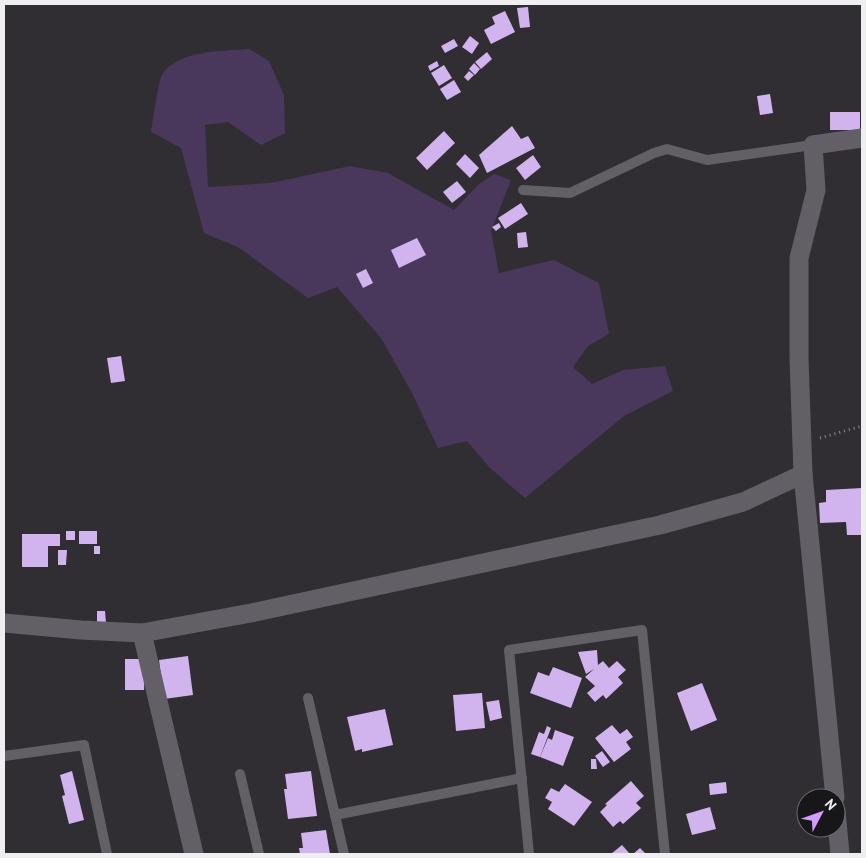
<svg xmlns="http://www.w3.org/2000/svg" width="866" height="858" font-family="'PT Sans',sans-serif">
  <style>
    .green { fill: #4a385c }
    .building { fill: #d1b3ee }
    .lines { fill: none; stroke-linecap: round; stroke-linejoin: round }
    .path { stroke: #8c8a8e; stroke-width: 3; stroke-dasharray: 1 4; stroke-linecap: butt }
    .lane { stroke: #625f66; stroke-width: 10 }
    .street { stroke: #625f66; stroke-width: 19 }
  </style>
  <rect width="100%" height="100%" fill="#302d33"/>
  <path class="green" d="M249,49L269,61L284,95L285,133L261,145L228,122L205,125L208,187L271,183L350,166L388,173L454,210L478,185L494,174L511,180L491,231L499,273L554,260L599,283L609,334L588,346L573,367L592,384L623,370L665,366L673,391L624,416L525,498L490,468L467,441L438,448L412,393L381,338L337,287L308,298L238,247L204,233L181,148L151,132C153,121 158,82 162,75C177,50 223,51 249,49Z"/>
  <g class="building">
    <path d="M528,7L530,27L520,28L517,8Z"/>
    <path d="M505,11L515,32L491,44L484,30L495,24L492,17Z"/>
    <path d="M470,36L479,43L472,54L462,47Z"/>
    <path d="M454,39L458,46L445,53L441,46Z"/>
    <path d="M487,52L492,59L481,69L475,62Z"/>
    <path d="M437,61L439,66L430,71L428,66Z"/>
    <path d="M474,63L480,69L475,75L469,69Z"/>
    <path d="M444,65L452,78L439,86L431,73Z"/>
    <path d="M469,71L474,75L468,81L464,77Z"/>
    <path d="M454,80L461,92L447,100L440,89Z"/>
    <path d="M770,94L773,113L760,115L757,96Z"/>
    <rect x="830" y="112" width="30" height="18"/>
    <path d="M512,126L521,139L528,136L535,148L487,173L479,155Z"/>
    <path d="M444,131L455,143L427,170L416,158Z"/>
    <path d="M465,154L479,168L470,178L456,164Z"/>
    <path d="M533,155L541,167L525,180L516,168Z"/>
    <path d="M457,181L466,192L452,203L443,192Z"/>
    <path d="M521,203L528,214L505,229L498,218Z"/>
    <path d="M499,223L501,227L496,231L492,227Z"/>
    <path d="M526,232L528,247L518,248L517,233Z"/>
    <path d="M417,238L426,255L399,268L391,250Z"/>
    <path d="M366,269L373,283L363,288L356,274Z"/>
    <path d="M121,356L125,381L111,383L107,358Z"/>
    <path d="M862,488V535H847L846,522L820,523L819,503L826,502V490Z"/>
    <rect x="66" y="531" width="9" height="9"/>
    <rect x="79" y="531" width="18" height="13"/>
    <path d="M22,534H60V546H48V567H22Z"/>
    <rect x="94" y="546" width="6" height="8"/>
    <path d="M58,550H67L66,565H58Z"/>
    <path d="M97,611H105L106,623H97Z"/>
    <path d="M597,650L598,665L603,661L609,668L617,661L626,670L618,677L623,683L606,699L603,695L595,702L587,693L595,686L585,677L594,669L586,674L578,652Z"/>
    <path d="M188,656L193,695L164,699L159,660Z"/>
    <path d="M125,659H145L144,690H125Z"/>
    <path d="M553,667L582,678L571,708L530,693L538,672L549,676Z"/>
    <path d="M702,683L717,720L691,731L677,693Z"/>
    <path d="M482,693L485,728L456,731L453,695Z"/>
    <path d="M499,700L502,718L490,721L486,702Z"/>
    <path d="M385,709L393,745L362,752V749L355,751L347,717Z"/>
    <path d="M612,725L620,734L627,729L633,737L626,742L631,749L614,762L595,738Z"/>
    <path d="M547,726L551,728L540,757L531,754L539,732L544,734Z"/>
    <path d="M555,730L574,737L563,766L540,757L548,738L552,740Z"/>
    <path d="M602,751L610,762L603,767L595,756Z"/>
    <path d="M591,759H596L597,769H591Z"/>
    <path d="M72,771L84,820L69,824L62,796L65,795L60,775Z"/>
    <path d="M311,771L317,816L288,819L284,789H287L285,774Z"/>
    <path d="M631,781L644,796L636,803L641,808L623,824L620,821L613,827L600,812L607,805L605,804Z"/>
    <path d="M726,782L727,793L710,795L709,784Z"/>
    <path d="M565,784L592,802L574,826L548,809L552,802L545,798L551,788L559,792Z"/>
    <path d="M710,807L716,829L692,835L686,814Z"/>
    <path d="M326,830L330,854H300L299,848H303L301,833Z"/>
    <path d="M622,845L630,854H611Z"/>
    <path d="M640,848L646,854H633Z"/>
  </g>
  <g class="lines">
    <path class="path" d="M820,438L862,426"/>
    <g class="lane">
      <path d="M523,190L570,193L654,153L667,149L707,160L813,145"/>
      <path d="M308,698L344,854"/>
      <path d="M4,756L84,745L107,854"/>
      <path d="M240,774L259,854"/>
      <path d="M335,815L522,778"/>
      <path d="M529,854L509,650L642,630L665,854"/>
    </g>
    <g class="street">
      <path d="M4,623L81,630L142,633L251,613L660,525L743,502L803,474"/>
      <path d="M142,633L194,854"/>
      <path d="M835,798L803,474L799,358V258L816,190L813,145L862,138"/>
      <path d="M836,811L840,854"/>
    </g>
  </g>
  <rect width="866" height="858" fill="none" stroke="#efeef1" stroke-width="10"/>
  <g transform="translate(821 813) rotate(49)"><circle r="24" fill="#171619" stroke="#6d6c6f"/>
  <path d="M0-4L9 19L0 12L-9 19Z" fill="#d09dfe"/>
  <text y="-8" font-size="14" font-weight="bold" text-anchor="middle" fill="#efeef1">N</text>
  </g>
</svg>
